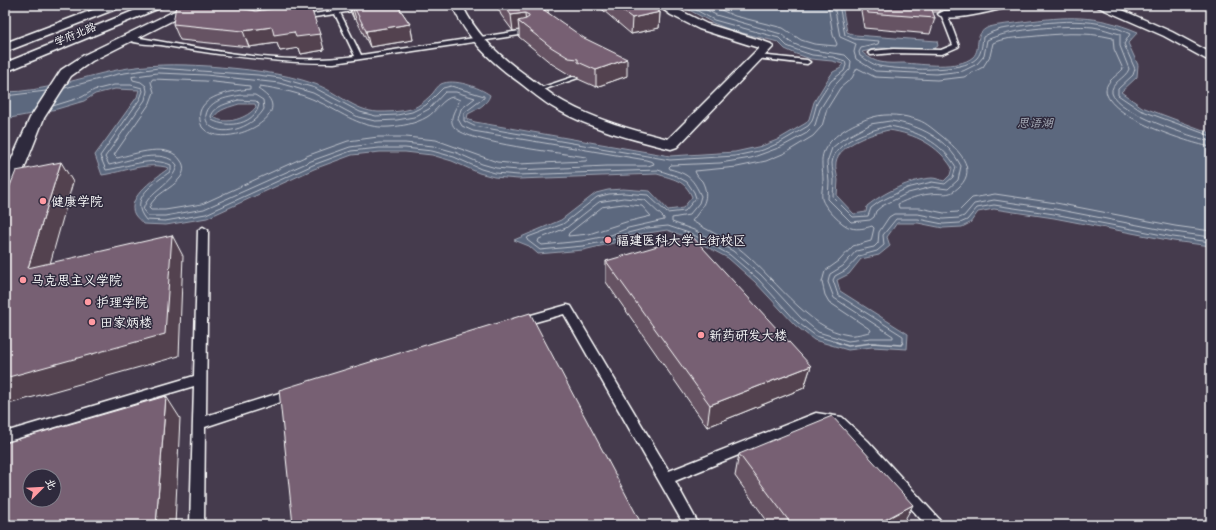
<svg xmlns="http://www.w3.org/2000/svg" width="1216" height="530" font-family="'Balsamiq Sans','LXGW WenKai TC',sans-serif">
  <style>
    .built { fill: #453a4d; fill-rule: evenodd }
    .water { fill: #5b677e; stroke: #9da4b2; fill-rule: evenodd }
    .lines { fill: none; stroke-linecap: round; stroke-linejoin: round }
    .shore-far1 { stroke: #bdc2cb; stroke-width: 1 }
    .shore { stroke: #bdc2cb; stroke-width: 1.5 }
    .lane-casing { stroke: #fff; stroke-width: 3 }
    .street-casing { stroke: #fff; stroke-width: 3 }
    .secondary-casing { stroke: #fff; stroke-width: 3 }
    .lane { fill: #2f2a3d; fill-rule: evenodd }
    .street { fill: #2f2a3d; fill-rule: evenodd }
    .secondary { fill: #2f2a3d; fill-rule: evenodd }
    .wall { fill: #665363; stroke: #fff }
    .shaded-wall { fill: #534350; stroke: #fff }
    .building { fill: #776073; stroke: #fff; fill-rule: evenodd }
    .poi-dot { fill: #ff9aa2; stroke: #2f2a3d; stroke-width: 1.5 }
    .labels { text-anchor: middle; stroke-width: 3; stroke-linejoin: round; paint-order: stroke }
    .far-street-label { font-size: 11px; fill: #fff; stroke: #2f2a3d }
    .far-water-label { font-size: 12px; font-style: italic; fill: #adb3be; stroke: #2f2a3d }
    .poi-label { font-size: 13px; fill: #fff; stroke: #2f2a3d; text-anchor: start }
  </style>
  <rect width="100%" height="100%" fill="#2f2a3d"/>
  <filter id="ink" filterUnits="userSpaceOnUse"><feTurbulence type="fractalNoise" baseFrequency=".025" numOctaves="2"/><feDisplacementMap in="SourceGraphic" scale="8" xChannelSelector="R" yChannelSelector="G"/><feConvolveMatrix kernelMatrix="1 2 1 2 8 2 1 2 1" color-interpolation-filters="sRGB"/></filter>
  <g filter="url(#ink)">
    <path class="built" d="M5,5H1211V525H5ZM30,476H54V500H30Z"/>
    <path class="water" d="M680,5H842L847,32L855,35L937,41L938,46L932,50L879,48L862,52C866,56 874,61 880,62C888,64 896,63 904,63C922,64 958,70 973,57C982,48 972,34 989,27C1000,24 1012,24 1022,22C1068,16 1095,14 1138,32L1128,43L1138,65L1137,77L1121,92L1142,107L1211,133V246L1173,241L1054,218L994,209L978,212L970,223L962,227L943,228L918,223H897L887,237L890,246L879,255L861,259L849,274L837,280L840,291L908,334L907,349L872,347L848,350L814,340L795,325L755,282L728,258L690,238L667,230L629,236L614,243L583,250L538,254L529,246L514,240L561,220L596,193L608,190L623,189L650,191L668,210L683,208L692,197C685,180 673,179 657,174L518,179L494,177L479,173L452,161L432,155L405,152H380L352,155L314,169L207,218L166,225L143,224C141,221 137,218 135,215C124,197 159,176 169,168C148,161 123,172 102,175L95,155L137,97L139,90L115,89L95,94L84,101L57,109L5,119V92C44,92 80,77 117,70C148,64 177,64 208,66C244,69 280,72 315,84C336,91 354,111 378,112C388,112 401,112 411,109C420,106 427,99 433,93C435,90 438,86 441,84C454,78 479,87 490,95C488,104 476,110 468,114L467,119L475,122L670,156L735,152L762,146L777,140L806,123L809,119L814,102L828,79L833,72L841,68L843,64L832,61L811,59L796,54L785,49L778,42L731,30L713,23ZM239,104H255L256,107C248,118 225,126 214,117C219,109 230,107 239,104ZM889,130C915,134 938,145 952,168L950,175L944,181C940,180 936,178 932,178C911,179 883,193 867,206L866,212L854,214L837,196C837,191 838,185 838,180C837,175 835,167 836,162C839,144 874,133 889,130Z"/>
    <g class="lines">
      <g class="shore-far1">
        <path d="M697,5L716,15L781,34L790,42L799,46L813,50L845,55L851,61L850,69L836,84L820,109L815,125L807,133L781,147L751,158L720,163L671,165L669,167L670,169C689,174 693,179 701,196L699,203L689,215L672,218V222L694,230L733,251L761,275L801,318L818,332L848,341L871,338H893V336L834,298L828,282L830,274L843,266L856,251L874,247L878,243L879,232L889,217L894,214H918L943,219L959,218L964,216L974,204L994,200L1055,209L1174,232L1211,237"/>
        <path d="M709,5L735,16L783,28L801,40L814,44L836,46L837,44L833,35L828,5"/>
        <path d="M834,5L840,37L856,44L854,52L856,59L875,71L936,74L963,71L977,64L984,56L987,40C1012,28 1066,25 1093,27C1102,28 1111,32 1120,34V46L1129,69C1126,78 1110,83 1112,93C1116,112 1193,138 1211,141"/>
        <path d="M839,5L845,35L854,39L879,41L878,44L861,48L859,52L860,56C866,59 873,65 879,66C898,70 964,73 977,58C982,52 982,44 983,37L992,32L1001,29C1042,23 1092,13 1130,34L1124,44L1135,69L1133,75L1118,89V95L1140,110L1211,136"/>
        <path d="M158,73L206,75L279,83L313,93L358,117L375,121L397,120L414,117L429,109L445,92H456L475,98L461,109L458,119L462,126L473,131L646,160L653,162L654,164L648,166H607L518,170L496,168L482,164L455,152L433,146L405,143H379L350,147L311,161L204,209L165,216H148L143,210C148,190 174,184 177,165C164,147 128,161 109,165L105,157L145,100L147,91L146,86L141,82L133,80L132,77Z"/>
        <path d="M153,79L205,81L250,86V89C234,91 205,94 200,112C199,116 200,123 202,127C220,151 289,120 268,97C265,94 261,91 258,89L260,86C280,89 300,93 319,102C343,113 361,129 389,127C402,126 415,124 427,117C436,112 443,98 453,97L460,100C456,108 447,120 455,128C469,143 562,153 586,157L587,159L586,161L518,164L497,162L436,140L406,137H378L348,141L309,155L202,204L165,210H151L149,208C155,193 171,190 180,178C184,173 185,166 181,161C169,141 135,154 117,158L114,155L150,103L154,92L151,82Z"/>
        <path d="M65,88L118,74L158,68L258,75L280,78L315,88L360,112L376,116L397,115L412,112L426,105L443,88L451,86L484,96V98L464,113V121L474,126L670,160L735,156L763,150L779,143L808,126L812,121L817,103L831,81L844,71L846,65L845,61L833,57L812,55L797,50L787,46L779,38L714,20L687,5"/>
        <path d="M242,95H255L263,100L264,109C255,125 226,138 210,126C207,123 205,119 206,115C209,99 230,97 242,95Z"/>
        <path d="M5,96L46,91"/>
        <path d="M238,100L256,101L259,104C256,124 228,129 212,120L211,116C216,105 227,104 238,100Z"/>
        <path d="M53,106L82,97L94,90L114,85H131L142,88L143,91L140,99L100,156L106,170C127,167 151,156 171,165V171C155,183 127,198 146,220L165,221L206,214L313,165L351,151L379,148H405L432,151L454,157L481,169L495,173L518,175L658,170L676,176L687,182L694,192L696,198L685,211L667,213L648,195L624,193L609,194L597,197L563,224L528,237L527,240L540,250L583,246L612,240L628,233L647,228L668,226L692,234L730,255L758,279L797,322L816,336L840,343"/>
        <path d="M891,121C920,125 947,139 961,166L958,180L948,189L932,187L908,193L882,206L876,211L874,217L870,220L851,222L828,199L829,182L827,162L832,148L843,139L871,124Z"/>
        <path d="M889,126C916,130 942,143 956,167L953,177L945,184L932,182L907,188L879,202L871,208L868,216L853,217L833,197C833,192 834,187 834,181C834,175 832,169 832,163C834,141 871,130 889,126Z"/>
        <path d="M1211,147C1189,143 1107,117 1106,90C1106,81 1118,75 1123,69L1114,49L1113,38C1084,31 1056,34 1027,37C1015,38 1003,38 993,43L990,56L983,67L964,77L937,80L875,77L857,68L852,78L840,88L827,109L822,126L813,136L785,153L766,161L737,167L695,171C696,175 699,178 702,181C711,198 702,208 692,221C707,230 723,237 737,247C771,272 807,330 849,335C855,336 864,333 870,332L871,330L829,302L825,295L822,282L825,271L839,261L853,246L871,241L874,228L872,226C866,228 858,230 851,228C842,226 824,207 822,199C821,193 823,186 823,180C823,170 820,160 824,151C832,134 856,122 873,117C887,113 904,115 918,120C927,123 935,131 943,137C957,149 978,168 960,186C948,198 944,192 930,194C919,195 908,199 898,204L899,208H920L944,213L958,212L972,198L995,194L1056,203L1175,226L1211,231"/>
        <path d="M624,198L645,200L664,218V220L628,228L611,235L582,241L542,245L538,242L539,239L566,228L599,202Z"/>
        <path d="M624,204L642,206L651,216L626,222L589,234L568,236L569,233L602,207Z"/>
        <path d="M869,343H877"/>
        <path d="M903,343V336L838,295L833,280L835,276L846,270L859,256L877,251L884,245L883,235L896,219H918L943,224L960,223L967,220L977,208L994,205L1054,214L1173,237L1211,242"/>
      </g>
      <path class="shore" d="M836,342L848,346L872,343L901,345L903,342"/>
      <g class="lane-casing">
        <g id="lane">
          <path d="M375,5H389L340,13L361,55L526,30L529,32L526,34L334,63C275,63 218,55 161,45C150,44 133,44 125,38L128,36C202,48 280,67 355,56L335,14L301,19L298,17L299,16Z"/>
          <path d="M944,12L947,14L959,46L958,47L942,54L893,53L871,55L868,53L871,51L893,49L941,50L953,45L941,14Z"/>
          <path d="M758,55L807,60L810,62L807,64L756,58V56Z"/>
          <path d="M573,77L578,78L539,91L534,90Z"/>
          <path d="M203,227L208,230L206,416L292,389L296,391L298,394L296,397L205,427L204,525H190L194,386L5,442V432L194,376L198,230Z"/>
          <path d="M567,305L571,306L669,471L816,413L842,417L868,441L940,520L942,525H926L858,449L834,426L817,423L675,481L699,525H684L564,314L521,326L517,325L515,322L517,319Z"/>
        </g>
      </g>
      <g class="street-casing">
        <g id="street">
          <path d="M187,5H200L199,7L92,61L71,76L44,118L14,194L11,198L5,199V174L30,118L61,70L84,55Z"/>
          <path d="M452,5H462C477,36 499,56 527,76C540,85 551,95 564,102C596,120 632,130 668,139L759,48L699,29L671,15L657,5H669L707,24L760,40L771,44L773,47L677,147L671,149C631,139 591,129 556,109C542,101 531,91 519,82C490,61 467,39 452,5Z"/>
          <path d="M990,5H1010L1009,7C996,10 946,24 938,14L944,11L969,10Z"/>
          <path d="M1097,5H1111L1172,32L1211,53V62L1164,36L1098,7Z"/>
        </g>
      </g>
      <g class="secondary-casing">
        <g id="secondary">
          <path d="M106,5H123L121,7L5,52V43Z"/>
          <path d="M148,5H164L162,7L5,72V63Z"/>
        </g>
      </g>
      <use href="#lane" class="lane"/>
      <use href="#street" class="street"/>
      <use href="#secondary" class="secondary"/>
    </g>
    <g class="wall">
      <path d="M245,5H310L324,50L301,54L299,48L280,51L277,43L249,47L180,40L173,24L239,6L246,10Z"/>
      <path d="M347,5H397L410,24L413,40L370,47L356,19H354L351,13L349,7H348Z"/>
      <path d="M497,5H541L548,13L627,76L596,87L578,79V77L570,75L552,64L519,37V30L513,31L501,15Z"/>
      <path d="M597,5H648L660,12L659,28L631,34Z"/>
      <path d="M860,5H984L969,9L944,10L939,12H932L935,18L930,34L864,28Z"/>
      <path d="M606,261L811,366L804,388L707,427L606,282Z"/>
      <path d="M739,454L902,525H770L735,476Z"/>
    </g>
    <g class="shaded-wall">
      <path d="M256,5H310L261,19Z"/>
      <path d="M350,5H352L356,19H354Z"/>
      <path d="M941,5H945L944,10L939,12Z"/>
      <path d="M970,5H984L969,9Z"/>
      <path d="M548,9L549,25L544,10Z"/>
      <path d="M660,12L659,28L631,34L632,18Z"/>
      <path d="M525,13L526,27L518,21L519,30L513,31L511,15Z"/>
      <path d="M410,24L413,40L370,47L366,31Z"/>
      <path d="M272,27L294,32L320,34L324,50L301,54L299,48L280,51L277,43L249,47L243,31Z"/>
      <path d="M627,59V76L596,87V70Z"/>
      <path d="M61,162L73,182L43,289L28,268Z"/>
      <path d="M172,235L183,256L179,356L5,405V378Z"/>
      <path d="M811,366L804,388L707,427L710,405Z"/>
      <path d="M166,396L180,418L175,525H156Z"/>
      <path d="M913,505L902,525H875Z"/>
    </g>
    <g class="building">
      <path d="M176,5H238L239,6L245,9L256,11L298,5H310L320,34L296,37L294,32L274,35L272,27L243,31L173,24Z"/>
      <path d="M353,5H397L410,24L366,31Z"/>
      <path d="M504,5H541L548,9L544,10L584,38L627,59L596,70L578,62V59L569,58L551,47L518,21L526,19L529,17V15L525,13L511,15Z"/>
      <path d="M615,5H648L660,12L632,18Z"/>
      <path d="M867,5H930L935,18L868,13Z"/>
      <path d="M61,162L28,268L172,235L165,334L5,378V198L16,171Z"/>
      <path d="M692,236L811,366L710,405L606,261Z"/>
      <path d="M530,313L642,525H293L279,390Z"/>
      <path d="M166,396L156,525H5V443ZM30,476H54V500H30Z"/>
      <path d="M832,416L913,505L875,525H792L739,454Z"/>
    </g>
  </g>
  <g class="poi-dot">
    <circle cx="43" cy="201" r="4"/>
    <circle cx="608" cy="240" r="4"/>
    <circle cx="23" cy="280" r="4"/>
    <circle cx="88" cy="302" r="4"/>
    <circle cx="92" cy="322" r="4"/>
    <circle cx="701" cy="335" r="4"/>
  </g>
  <g class="labels">
    <g class="far-street-label">
      <text transform="translate(75 34) rotate(-22)" y="4">学府北路</text>
    </g>
    <g class="far-water-label">
      <text x="1035" y="127">思语湖</text>
    </g>
    <g class="poi-label">
      <text x="51" y="206">健康学院</text>
      <text x="616" y="245">福建医科大学上街校区</text>
      <text x="31" y="285">马克思主义学院</text>
      <text x="96" y="307">护理学院</text>
      <text x="100" y="327">田家炳楼</text>
      <text x="709" y="340">新药研发大楼</text>
    </g>
  </g>
  <rect width="1216" height="530" fill="none" stroke="#2f2a3d" stroke-width="20"/>
  <rect x="10" y="10" width="1196" height="510" fill="none" stroke="#fff" stroke-width="1.5" filter="url(#ink)"/>
  <g transform="translate(42 488) rotate(66)"><circle r="19" fill="#2f2a3d" stroke="#827f8b"/>
  <path d="M0-3L7 15L0 10L-7 15Z" fill="#ff9aa2"/>
  <text y="-6" font-size="11" font-weight="bold" text-anchor="middle" fill="#ffffff">北</text>
  </g>
</svg>
